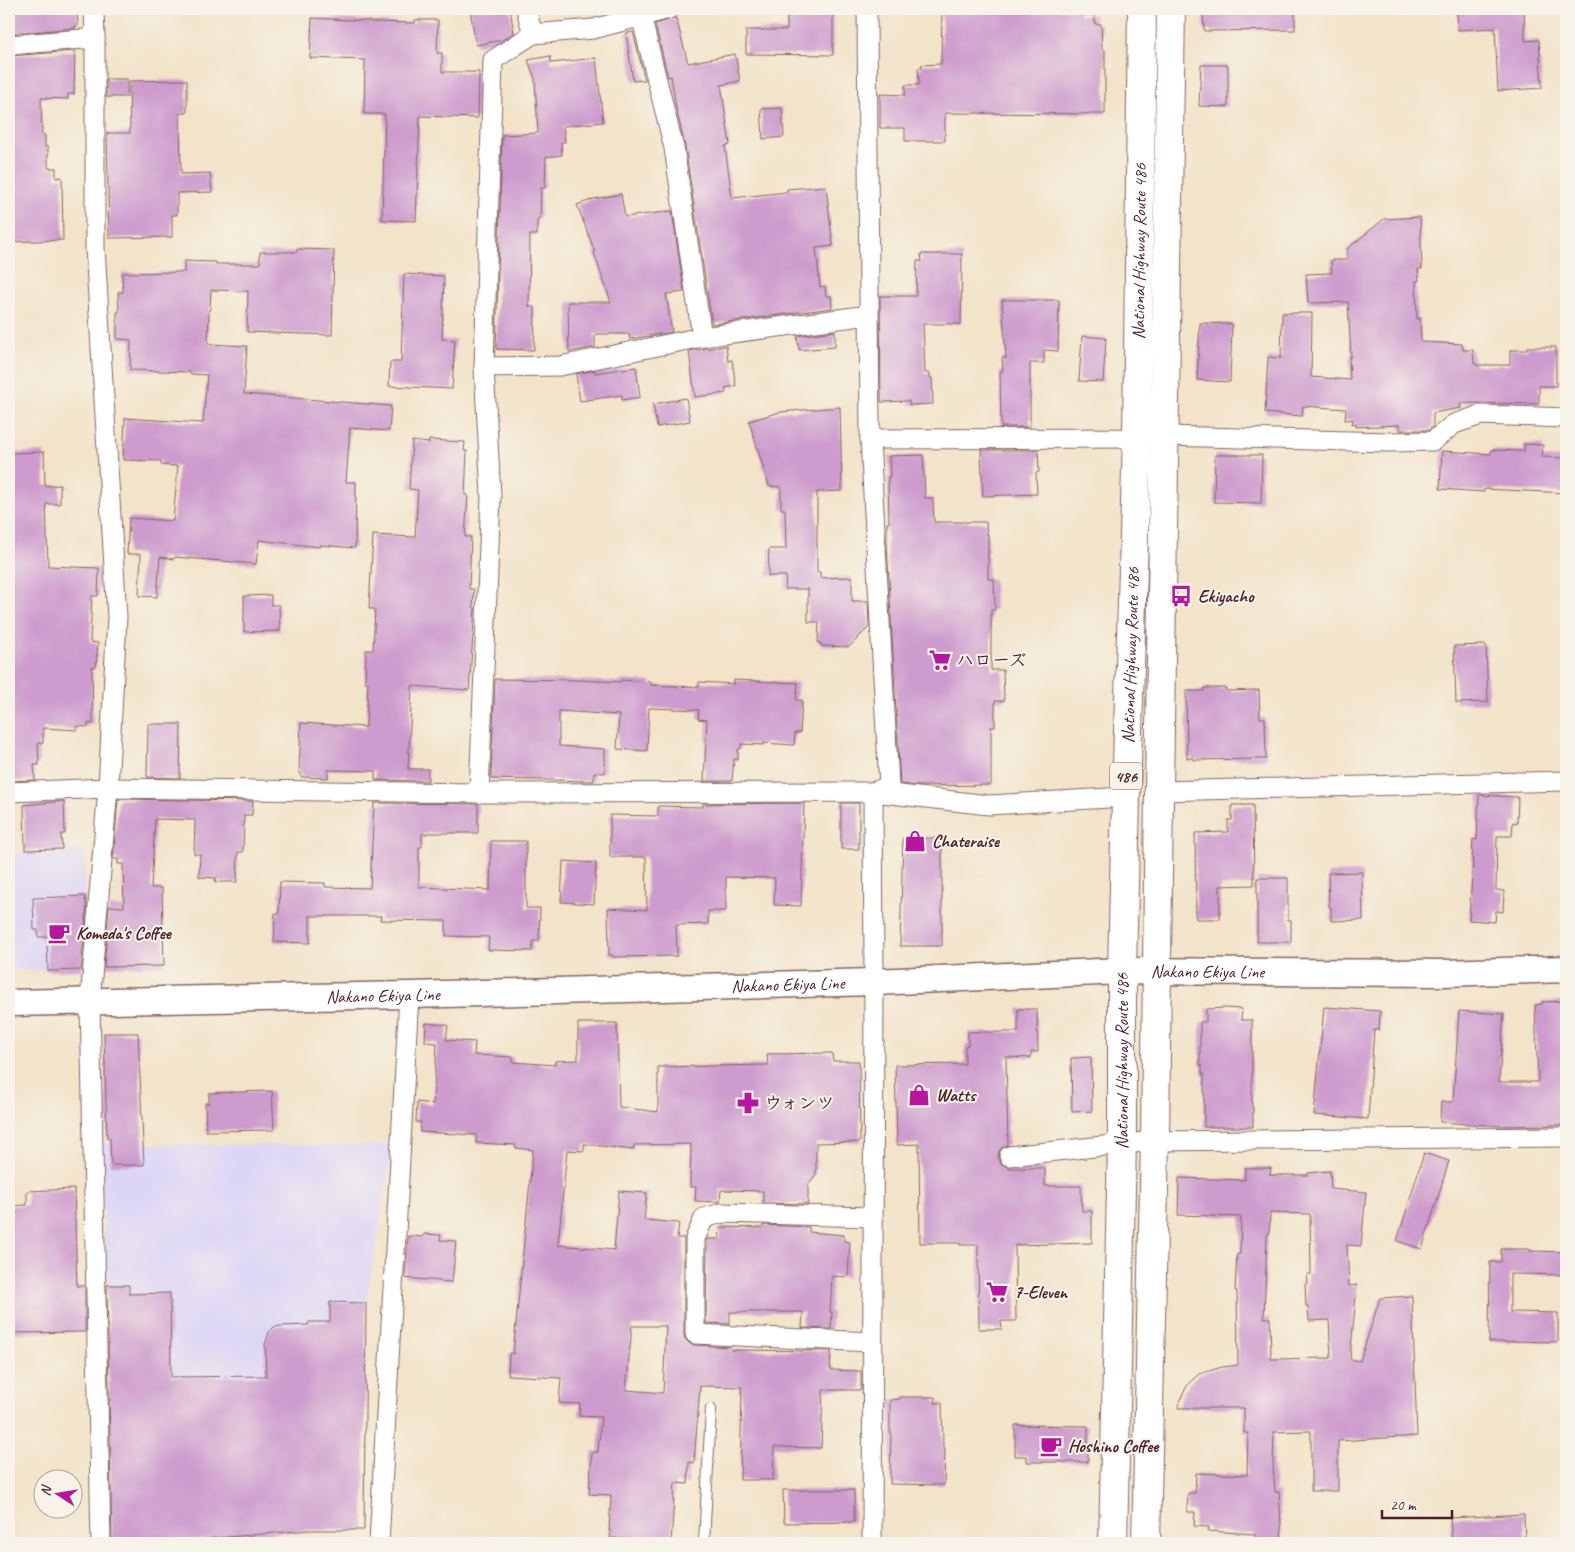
<svg xmlns="http://www.w3.org/2000/svg" width="1575" height="1552" font-family="Caveat,'Klee One',sans-serif">
  <style>
    .built { fill: #ddd5f6 }
    .building { fill: #cd9bcd; fill-rule: evenodd }
    .lines { fill: none; stroke-linecap: round; stroke-linejoin: round }
    .service-casing { stroke: #856462; stroke-width: 12 }
    .minor-casing { stroke: #856462; stroke-width: 21 }
    .secondary-casing { stroke: #856462; stroke-width: 29 }
    .trunk-casing { stroke: #856462; stroke-width: 30 }
    .service { stroke: #fff; stroke-width: 10 }
    .minor { stroke: #fff; stroke-width: 19 }
    .secondary { stroke: #fff; stroke-width: 26 }
    .trunk { stroke: #fff; stroke-width: 28 }
    .labels { text-anchor: middle; stroke-width: 4; stroke-linejoin: round; paint-order: stroke }
    .shield { fill: #f7f3e8; stroke: #7e5f64; stroke-width: 1 }
    .shield-label { font-size: 16px; font-weight: bold; fill: #4a1f2b }
    .street-label { font-size: 18px; fill: #4a1f2b; stroke: #f7f3e8 }
    .poi-label { font-size: 18px; font-weight: bold; fill: #4a1f2b; stroke: #f7f3e8; text-anchor: start }
  </style>
  <rect width="100%" height="100%" fill="#f7f3e8"/>
  <filter id="ink" filterUnits="userSpaceOnUse"><feTurbulence type="fractalNoise" baseFrequency=".02" numOctaves="2"/><feDisplacementMap in="SourceGraphic" scale="10" xChannelSelector="R" yChannelSelector="G"/><feConvolveMatrix kernelMatrix="1 2 1 2 8 2 1 2 1" color-interpolation-filters="sRGB"/></filter>
  <filter id="wash" filterUnits="userSpaceOnUse"><feTurbulence type="fractalNoise" baseFrequency=".0096" numOctaves="4" result="noise"/><feDisplacementMap in="SourceGraphic" scale="20" xChannelSelector="R" yChannelSelector="G"/><feGaussianBlur stdDeviation="1.12" result="paint"/><feColorMatrix in="noise" values="0 0 0 0 0 0 0 0 0 0 0 0 0 0 0 0 0 1.4 0 .05"/><feComposite in="paint" operator="in"/></filter>
  <g filter="url(#wash)">
    <rect width="100%" height="100%" fill="#f2e3c9"/>
    <g class="built">
      <path d="M84,848L85,896L81,970L48,971L9,969V853Z"/>
      <path d="M100,1144L393,1145L366,1303L364,1530H311L159,1543H112L107,1285Z"/>
    </g>
    <g id="blocks">
      <g class="building">
        <path d="M9,9H77L78,26H75V28L9,34Z"/>
        <path d="M470,9H510L514,33L502,40L476,45Z"/>
        <path d="M787,9H833V55L746,54V30H787Z"/>
        <path d="M942,9H1078L1080,15H1095V24H1101L1102,50H1105V114L945,113V141H905V128H880V94L905,95V85H919L918,68H922L921,65L941,64Z"/>
        <path d="M1232,9H1295V30L1204,31L1203,13H1232Z"/>
        <path d="M1457,9H1524L1525,41L1539,40L1542,88L1498,91L1495,28L1458,30Z"/>
        <path d="M312,18L370,21V22L415,23V20H438L437,53H442V72H479L478,118L420,116L416,221L382,220L385,114H364L365,60L310,58Z"/>
        <path d="M676,18L688,63L735,54L740,81L721,85L730,145L725,146L732,198L787,192V189L826,186L833,246L816,248L820,287L825,286L826,296H831L832,308L712,324L685,146L676,108L671,76L668,77L655,24Z"/>
        <path d="M633,32L645,80L633,81L626,33Z"/>
        <path d="M75,51L74,94H68V99L41,98L42,135H45V147H48V168H56V178L62,177L63,240L9,242V56Z"/>
        <path d="M550,56L551,63L596,58L603,122L563,126L565,142H561L562,155L546,157L545,188H541L540,219H537V235H530L529,307H535L534,350L496,349L502,135L538,133L535,79L528,60Z"/>
        <path d="M1201,65H1228V107L1199,106Z"/>
        <rect x="106" y="79" width="21" height="18"/>
        <path d="M187,80V113H180L181,174L210,173L212,192L177,193V215H172V237L109,238L107,133H130L129,81Z"/>
        <path d="M782,108L784,137L763,139L761,109Z"/>
        <path d="M621,194L625,217L672,211L684,292L666,294L672,332L630,339L629,334H595V347L569,352L568,302H611L594,253L595,252L577,205L594,199Z"/>
        <path d="M1420,217L1422,269H1418L1419,281H1416L1417,319L1420,318L1421,342L1462,344L1463,350H1473L1474,363H1475L1476,365H1510V350H1527V347H1556V386H1539V404L1460,403L1461,408L1433,413V426L1429,430H1400V425L1356,427V423L1352,424L1353,419L1345,420L1346,409L1303,406L1302,416L1265,413L1268,357L1281,358L1282,313H1312L1311,377L1350,380L1349,357H1351L1348,302L1308,303L1306,274L1332,273L1331,260H1347V249L1384,219Z"/>
        <path d="M297,249L334,250L332,335L247,332L248,291L211,290L210,310H209L208,344L247,346L244,394L391,406L389,431L350,428L346,482H356L355,548L320,545V547L259,540L256,564L175,557L174,559L160,557L157,597L139,596L141,554H127L129,518L173,521L178,466L161,465V461L123,460L125,418L203,423L207,375L190,374V372L130,370L131,340L117,339V312H119L118,292H123L122,273L184,272V261L216,262V264H260V252H297Z"/>
        <path d="M921,254H962L961,324H923L925,373H930V378H932L933,404L909,405V401L881,402L880,296H916L917,261H922Z"/>
        <path d="M404,274L444,276L442,339L455,340L452,389L389,386L390,362H401Z"/>
        <path d="M1002,300H1059L1058,351L1044,350V363H1030V427H1001L1000,371H1003L1002,358H1006Z"/>
        <path d="M1200,323L1232,324L1230,382L1197,380Z"/>
        <path d="M835,331V347L799,350L797,336Z"/>
        <path d="M1082,336L1106,338L1103,382L1079,381Z"/>
        <path d="M726,346L728,361L732,360L736,386L725,388L726,393L695,397L689,351Z"/>
        <path d="M636,367L640,397L622,400V395L580,401L576,374L595,370V373Z"/>
        <path d="M686,398L690,421L657,427L653,404Z"/>
        <path d="M840,407L842,491L817,492V572H820V578L852,577V601H868L869,627L849,647L821,646V643H818L819,622H808V589H785L786,576H768L769,549H786L785,509H781V487L769,486L749,421L780,412Z"/>
        <path d="M429,440L465,442L464,451H467L465,495H468L465,537H471L469,589H474L473,607L475,608L469,690L412,686L408,769H428V781L375,780V771L330,770H328V778L301,777V773H299L301,723L366,727L368,682H365L366,650H373L375,609H369L373,535L415,537L418,490L409,489L412,441L429,443Z"/>
        <path d="M1524,444L1543,445L1542,457L1566,458V493L1484,489V492L1440,489L1442,451L1491,454V450L1524,451Z"/>
        <path d="M981,450H1038L1039,472L1036,473L1037,494L983,496Z"/>
        <path d="M44,452L45,486L60,485V504H46L48,566L99,568L98,596H92L90,642L98,643L96,667H92L93,724L88,723V727L77,726V730L43,728V743H38L39,765H34L35,780L9,781V453Z"/>
        <path d="M923,455L925,498H933L934,522H986L987,534H988V579H994L995,610H991V670H1003L1004,701H995V727H991V785L920,786L900,784L887,542V523H889L888,477H890L889,456Z"/>
        <path d="M1215,455H1262L1261,503L1214,502Z"/>
        <path d="M271,595V605H279L280,631L244,632V596Z"/>
        <path d="M1486,645L1488,702L1456,703L1454,646Z"/>
        <path d="M495,679L577,680L621,682V680L651,682V685L699,687V682L734,684V680L798,683L796,700H802L800,733H795L794,745L764,743V745L741,744V749H738V760L734,759L732,781H704L707,720L698,719L699,710L649,708L647,751L617,749L619,715L559,711V746L605,749V773L594,772V781L491,779Z"/>
        <path d="M1204,688H1226V691L1259,690L1260,718H1265L1266,759L1193,760V758H1187L1186,691H1204Z"/>
        <path d="M148,724H181L180,778L147,777Z"/>
        <path d="M1479,795L1518,797L1517,823L1513,822L1512,836H1497L1496,890L1504,891L1503,912L1496,911L1495,922L1469,920L1473,860H1472L1473,839L1477,840Z"/>
        <path d="M118,799L253,801L252,815H244L243,852H238L237,882H215L216,878L199,877L200,854H194L195,820L155,819L151,888H162L164,966L104,967L109,906L124,907L123,864H118V859H113Z"/>
        <path d="M64,801L65,834H61L62,849L25,850L24,805Z"/>
        <path d="M374,803L478,804V833H427V834H422V847H419V887L490,890L491,841H526V908H540L539,941H533L532,951L488,950L489,937L446,936V921L380,920L381,916H310V943L274,942L275,913L279,914L280,882L325,883V887L370,888Z"/>
        <path d="M804,803L801,906L774,905L775,878L726,877V911H708V924L676,925L677,956L613,957V955H609L608,908L647,910L646,857H610V815L658,816V806L703,807V804Z"/>
        <rect x="841" y="803" width="18" height="46"/>
        <path d="M1232,805H1253L1254,885L1220,886V919H1196L1195,833L1228,832V820H1232Z"/>
        <path d="M903,838H942V946H900Z"/>
        <path d="M563,861L596,863L594,904L561,902Z"/>
        <path d="M1362,872L1363,920L1331,921V907H1329L1328,873Z"/>
        <path d="M1257,878H1288V920H1291V942H1257Z"/>
        <path d="M85,896L86,905H87L81,970L48,971L47,937H38V930H34L33,898Z"/>
        <path d="M1566,1001V1125L1501,1126L1440,1122L1441,1102H1453L1459,1011L1504,1014L1499,1082H1538L1535,1005L1542,1004V1002Z"/>
        <path d="M1324,1007L1380,1011L1379,1030H1374L1368,1119L1314,1115Z"/>
        <path d="M1224,1008L1242,1009L1241,1020H1252V1107H1253V1127H1204V1074H1202V1065H1200V1022H1206V1009Z"/>
        <path d="M1018,1009H1037L1038,1052H1031V1058L1006,1057L1008,1145L1003,1147L999,1151L998,1158L1000,1163L1008,1167V1168H1045V1186H1081L1082,1211H1092V1243L1015,1245L1016,1321H1001L1002,1329H979L978,1245H960V1243H920L919,1144L897,1145L895,1065L965,1064V1046L968,1045V1032H1018Z"/>
        <path d="M426,1023L448,1025L446,1040L475,1042L474,1055L513,1057V1062L555,1065V1061L578,1060V1023H617L619,1107L658,1112V1067L768,1065L767,1054L832,1053L833,1061H859L860,1142L816,1143V1174L808,1185V1204L763,1203V1191L721,1190L720,1202L695,1201L696,1187H690L691,1144L634,1145L633,1150L584,1144V1151L567,1150L558,1245L614,1250L619,1191L647,1193L644,1220L679,1223L677,1238H684V1334L685,1339L689,1343L694,1345L730,1347L731,1350L831,1351L830,1370L861,1371V1390H823L821,1448L774,1447L773,1480H740L742,1387L700,1386L694,1463L689,1462L688,1484L675,1483L671,1543L610,1538L611,1531H609L611,1495L589,1494L592,1452H598L601,1417L579,1416L580,1404L559,1403L561,1378L508,1375L509,1353L513,1354L533,1150L515,1148L516,1145L476,1143V1135L420,1132L421,1122H416L417,1102L433,1104L437,1043L425,1042ZM632,1326H666L663,1393L626,1390Z"/>
        <path d="M104,1033H138L144,1165H111L110,1138H107Z"/>
        <path d="M1091,1057L1092,1111L1072,1112L1071,1058Z"/>
        <path d="M272,1091L274,1130L206,1131L205,1103H209V1093Z"/>
        <path d="M1424,1153L1449,1161L1422,1249L1397,1241Z"/>
        <path d="M1245,1168H1271L1270,1175H1308V1173L1330,1171L1331,1189L1366,1192L1361,1246L1347,1245L1349,1286L1357,1285L1350,1359L1360,1361L1380,1298L1412,1296L1417,1436L1338,1441V1491H1311V1431L1274,1432L1273,1465L1275,1492H1279L1282,1543H1255V1534L1208,1531L1209,1527L1194,1526L1195,1512H1187L1188,1493H1195L1196,1473L1247,1475L1248,1433H1244V1408H1178L1183,1393L1189,1383L1199,1374L1222,1367L1238,1365L1237,1291H1235L1237,1254H1240L1241,1217L1178,1215L1179,1178L1245,1180ZM1270,1213L1310,1214L1311,1274H1307L1308,1284H1305L1306,1306H1308L1309,1321L1329,1320L1331,1358L1271,1359L1270,1318H1264L1267,1235H1269Z"/>
        <path d="M74,1189L77,1286H85V1332L9,1333V1206L27,1205V1191Z"/>
        <path d="M763,1225L809,1227V1232L844,1235V1241L850,1242L848,1277L832,1276L830,1312H832L831,1329L802,1328L803,1312H730V1324L706,1323L707,1239H719L720,1227L763,1228Z"/>
        <path d="M424,1234L441,1235L440,1240L456,1241L452,1282L405,1278L408,1236L423,1237Z"/>
        <path d="M1501,1249H1530V1251L1566,1252V1275L1510,1274V1312L1558,1313V1342L1510,1341V1342H1489L1490,1262H1501Z"/>
        <path d="M107,1285H129V1294L170,1293L171,1377L266,1376L265,1345L269,1332L274,1327L281,1326L308,1325L309,1322H330V1302L366,1303L364,1530H309L159,1543H112Z"/>
        <path d="M900,1397H935V1403H942L943,1448H945L944,1485L890,1484L891,1432H890V1400L900,1399Z"/>
        <path d="M1015,1425L1088,1426V1462H1027V1456H1015Z"/>
        <path d="M783,1490H854V1522L784,1523Z"/>
        <path d="M1524,1514L1525,1543H1452L1450,1518Z"/>
      </g>
    </g>
  </g>
  <g filter="url(#ink)">
    <use href="#blocks" fill-opacity="0" stroke="#856462" stroke-width="1"/>
    <g class="lines">
      <g class="service-casing">
        <path id="service" d="M704,1543L711,1409"/>
      </g>
      <g class="minor-casing">
        <g id="minor">
          <path d="M94,9L95,38V248L117,617L108,788L90,1001L101,1543"/>
          <path d="M867,9L870,439L889,786L873,792L874,982L872,1543"/>
          <path d="M641,16L674,148L702,337"/>
          <path d="M533,34L593,29L669,9"/>
          <path d="M9,45L95,38"/>
          <path d="M484,367L560,366L702,337L869,315"/>
          <path d="M870,439L1137,438L1165,436L1389,442L1433,441L1454,424L1481,415L1566,418"/>
          <path d="M1159,791L1566,781"/>
          <path d="M9,792L108,788L479,793L873,792L989,805L1126,797"/>
          <path d="M479,793L491,496L484,367L493,60L533,34L526,9"/>
          <path d="M1009,1156L1122,1144L1155,1141L1566,1137"/>
          <path d="M872,1342L695,1334V1239L704,1218L722,1213L872,1217"/>
          <path d="M379,1543L409,995"/>
        </g>
      </g>
      <g class="secondary-casing">
        <g id="secondary">
          <path id="s1" d="M9,1003L409,995L874,982L1122,971L1444,973L1566,969"/>
        </g>
      </g>
      <g class="trunk-casing">
        <g id="trunk">
          <path id="s2" d="M1113,1543L1122,1144V971L1126,797L1137,438L1142,9"/>
          <path d="M1146,1543L1155,1141L1159,791L1171,9"/>
        </g>
      </g>
      <use href="#service" class="service"/>
      <use href="#minor" class="minor"/>
      <use href="#secondary" class="secondary"/>
      <use href="#trunk" class="trunk"/>
    </g>
  </g>
  <defs>
    <g id="bus-bare" transform="scale(1.725)"><path d="M-5-6H5V4H4V6H2V4H-2V6H-4V4H-5ZM-3.5-4V0h7V-4ZM-3.5 1.2v1.5H-2V1.2ZM2 1.2v1.5H3.5V1.2Z" fill="#b5179e" stroke="#f7f3e8" stroke-width="2.5" paint-order="stroke"/></g>
    <g id="supermarket-bare" transform="scale(1.725)"><path d="M-6-5.5h2.5l.6 2H6L4.5 2H-2.5L-4.4-4H-6ZM-1.5 3.2a1.3 1.3 0 1 0 .1 0ZM3 3.2a1.3 1.3 0 1 0 .1 0Z" fill="#b5179e" stroke="#f7f3e8" stroke-width="2.5" paint-order="stroke"/></g>
    <g id="shop-bare" transform="scale(1.725)"><path d="M-5-2.5h2.3a2.7 3.5 0 0 1 5.4 0H5L5.5 6h-11ZM-1.5-2.5h3a1.5 2.3 0 0 0-3 0Z" fill="#b5179e" stroke="#f7f3e8" stroke-width="2.5" paint-order="stroke"/></g>
    <g id="cafe-bare" transform="scale(1.725)"><path d="M-5.5-4.5H6V0H3Q3 3.5 0 3.5H-2.5Q-5.5 3.5-5.5 0ZM3-3.2v2h1.7v-2ZM-6 4.5H4V6H-6Z" fill="#b5179e" stroke="#f7f3e8" stroke-width="2.5" paint-order="stroke"/></g>
    <g id="pharmacy-bare" transform="scale(1.725)"><path d="M-2-6h4v4h4v4h-4v4h-4v-4h-4v-4h4Z" fill="#b5179e" stroke="#f7f3e8" stroke-width="2.5" paint-order="stroke"/></g>
  </defs>
  <g fill-rule="evenodd">
    <use href="#bus-bare" x="1181" y="596"/>
    <use href="#supermarket-bare" x="940" y="660"/>
    <use href="#shop-bare" x="915" y="841"/>
    <use href="#cafe-bare" x="59" y="933"/>
    <use href="#shop-bare" x="919" y="1095"/>
    <use href="#pharmacy-bare" x="748" y="1103"/>
    <use href="#supermarket-bare" x="997" y="1292"/>
    <use href="#cafe-bare" x="1051" y="1446"/>
  </g>
  <g class="labels">
    <rect class="shield" x="1110" y="762.5" width="32" height="27" rx="4"/>
    <g class="shield-label">
      <text x="1126" y="782">486</text>
    </g>
    <g class="street-label">
      <text dy="6" stroke="none"><textPath href="#s2" startOffset="1292">National Highway Route 486</textPath></text>
      <text dy="6" stroke="none"><textPath href="#s2" startOffset="888">National Highway Route 486</textPath></text>
      <text dy="6" stroke="none"><textPath href="#s1" startOffset="1199">Nakano Ekiya Line</textPath></text>
      <text dy="6" stroke="none"><textPath href="#s1" startOffset="779">Nakano Ekiya Line</textPath></text>
      <text dy="6" stroke="none"><textPath href="#s1" startOffset="374">Nakano Ekiya Line</textPath></text>
      <text dy="6" stroke="none"><textPath href="#s2" startOffset="482">National Highway Route 486</textPath></text>
    </g>
    <g class="poi-label">
      <text x="1198" y="602">Ekiyacho</text>
      <text x="956" y="666">ハローズ</text>
      <text x="932" y="847">Chateraise</text>
      <text x="76" y="939">Komeda's Coffee</text>
      <text x="936" y="1101">Watts</text>
      <text x="764" y="1109">ウォンツ</text>
      <text x="1014" y="1298">7-Eleven</text>
      <text x="1068" y="1452">Hoshino Coffee</text>
    </g>
  </g>
  <rect width="1575" height="1552" fill="none" stroke="#f7f3e8" stroke-width="30"/>
  <g transform="translate(58 1494) rotate(282)"><circle r="24" fill="#f7f3e8" stroke="#b29e9c"/>
  <path d="M0-4L9 19L0 12L-9 19Z" fill="#b5179e"/>
  <text y="-8" font-size="14" font-weight="bold" text-anchor="middle" fill="#4a1f2b">N</text>
  </g>
  <path d="M1382 1510v8h70v-8" fill="none" stroke="#4a1f2b" stroke-width="2.5"/>
  <text x="1390" y="1510" font-size="15" fill="#4a1f2b" stroke="#f7f3e8" stroke-width="4" paint-order="stroke">20 m</text>
</svg>
